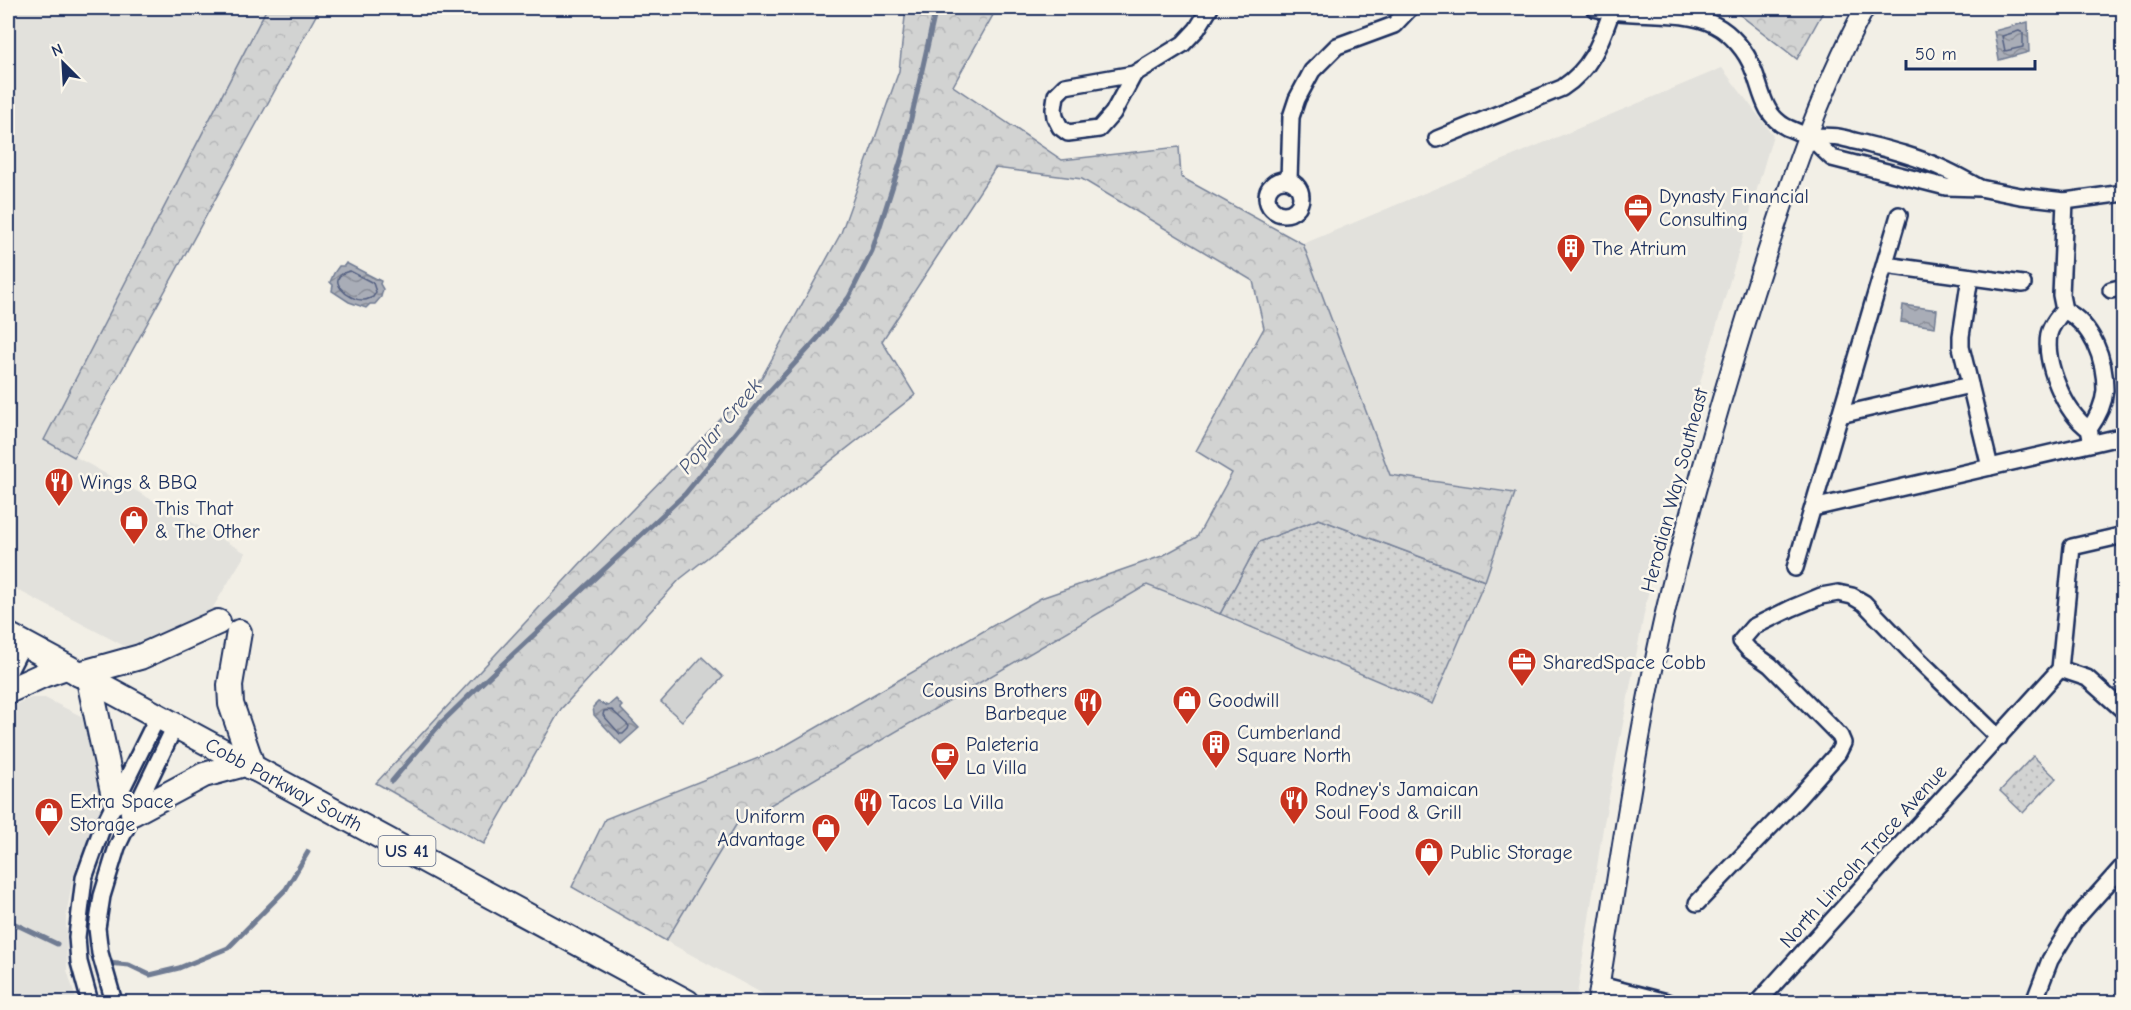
<svg xmlns="http://www.w3.org/2000/svg" width="2131" height="1010" font-family="'Comic Neue',sans-serif">
  <style>
    .built { fill: #e2e1dc }
    .grass { fill: url(#grass-dots); stroke: #768198; stroke-width: 1.5 }
    .forest { fill: url(#forest-crowns); stroke: #768198; stroke-width: 1.5 }
    .garden { fill: #d2d3d2; stroke: #768198; stroke-width: 1.5 }
    .water { fill: url(#water-waves); stroke: #707b93; stroke-width: 1.5 }
    .lines { fill: none; stroke-linecap: round; stroke-linejoin: round }
    .shore { stroke: #546182; stroke-width: 1.5 }
    .stream { stroke: #707b93; stroke-width: 5 }
    .minor-casing { stroke: #1b2f5e; stroke-width: 20 }
    .tertiary-casing { stroke: #1b2f5e; stroke-width: 22 }
    .primary-casing { stroke: #1b2f5e; stroke-width: 28 }
    .minor { stroke: #fbf7ec; stroke-width: 15 }
    .tertiary { stroke: #fbf7ec; stroke-width: 18 }
    .primary { stroke: #fbf7ec; stroke-width: 24 }
    .labels { text-anchor: middle; stroke-width: 5; stroke-linejoin: round; paint-order: stroke }
    .shield { fill: #fbf7ec; stroke: #5e6b89; stroke-width: 1.5 }
    .shield-label { font-size: 18px; font-weight: bold; fill: #1b2f5e }
    .poi-label { font-size: 20px; fill: #1b2f5e; stroke: #fbf7ec; text-anchor: start }
    .street-label { font-size: 20px; fill: #1b2f5e; stroke: #fbf7ec }
    .water-label { font-size: 21px; font-style: italic; fill: #465579; stroke: #fbf7ec }
  </style>
  <defs>
    <pattern id="grass-dots" width="8" height="8" patternUnits="userSpaceOnUse" patternTransform="scale(1.5)"><rect width="8" height="8" fill="#d2d3d2"/><path d="M2 2h.1M6 6h.1" fill="none" stroke="#b4b5b7" stroke-width="1.8" stroke-linecap="round"/></pattern>
    <pattern id="forest-crowns" width="20" height="18" patternUnits="userSpaceOnUse" patternTransform="scale(1.5)"><rect width="20" height="18" fill="#d2d3d2"/><path d="M2 6a3 3 0 1 1 6 0M12 15a3 3 0 1 1 6 0" fill="none" stroke="#b4b5b7"/></pattern>
    <pattern id="water-waves" width="16" height="10" patternUnits="userSpaceOnUse" patternTransform="scale(1.5)"><rect width="16" height="10" fill="#a9adb7"/><path d="M0 5q4-4 8 0t8 0" fill="none" stroke="#898d98"/></pattern>
  </defs>
  <rect width="100%" height="100%" fill="#f2efe6"/>
  <filter id="ink" filterUnits="userSpaceOnUse"><feTurbulence type="fractalNoise" baseFrequency=".0167" numOctaves="2"/><feDisplacementMap in="SourceGraphic" scale="12" xChannelSelector="R" yChannelSelector="G"/><feConvolveMatrix kernelMatrix="1 2 1 2 8 2 1 2 1" color-interpolation-filters="sRGB"/></filter>
  <g filter="url(#ink)">
    <g class="built">
      <path d="M8,8H267L44,439L246,553L209,614L130,649L8,585Z"/>
      <path d="M1722,68L1773,135L1667,494L1603,828L1576,1002H778L666,941L736,825L1147,585L1432,703L1485,581L1515,493L1390,475L1303,244Z"/>
      <path d="M31,698H45L95,723L107,799L73,877L66,917L67,970L77,1002H8V715L14,705Z"/>
    </g>
    <g class="grass">
      <path d="M1319,519L1485,581L1432,704L1220,614L1259,542Z"/>
      <path d="M2033,756L2056,778L2023,813L2000,791Z"/>
    </g>
    <g class="forest">
      <path d="M267,8H320L74,457L44,440Z"/>
      <path d="M906,8H997L953,86L1062,160L1179,147L1181,177L1303,244L1390,475L1515,493L1485,581L1319,519L1259,542L1220,614L1147,585L736,825L666,941L572,887L605,819L776,751L1041,598L1162,556L1197,537L1232,473L1196,451L1264,328L1253,281L1082,179L995,168L882,341L915,395L680,579L561,709L484,844L376,783L589,554L762,377L841,233L899,71Z"/>
      <path d="M1731,8H1825L1797,59Z"/>
    </g>
    <path class="garden" d="M702,657L723,677L682,721L661,702Z"/>
    <g class="water">
      <path d="M2028,22L2029,52L1999,60L1994,31Z"/>
      <path d="M346,263L381,281L380,284L383,289L381,297L375,304H370L366,308L349,302L332,291L333,285L330,282L334,273L339,266H344Z"/>
      <path d="M1903,305L1937,310L1935,327L1901,322Z"/>
      <path d="M616,699L622,706L620,708L639,728L621,744L594,715L593,707L598,702L608,706Z"/>
    </g>
    <g class="lines">
      <g class="shore">
        <path d="M2019,31L2023,33V47L2005,51L2002,36Z"/>
        <path d="M350,271L373,283L376,292L373,297C370,298 367,300 364,300C349,302 322,277 350,271Z"/>
        <path d="M612,710L629,726L628,729L623,734H620L603,715L604,711Z"/>
      </g>
      <g class="stream">
        <path d="M392,781L442,722L479,686L685,494L766,395L818,338L849,297L872,251L903,154L936,8"/>
        <path d="M13,923L57,944"/>
        <path d="M108,963L129,965L150,975L179,968L228,948L286,889L308,852"/>
      </g>
      <g class="minor-casing">
        <g id="minor">
          <path d="M1594,8C1631,18 1681,8 1715,25C1731,33 1747,52 1753,69C1762,90 1763,115 1786,127C1793,130 1803,135 1811,136C1822,137 1833,135 1843,138C1878,147 1915,155 1948,171C1959,176 1969,182 1980,188"/>
          <path d="M1134,74L1113,113L1099,129L1068,133L1060,127L1055,117L1054,109L1056,95L1065,86L1134,74L1183,44L1197,29L1210,8"/>
          <path d="M1809,136L1832,158L1946,187L1980,188L2020,196L2065,201L2124,193"/>
          <path d="M1437,139L1562,88C1591,69 1600,44 1611,13"/>
          <path d="M1289,180L1291,117L1297,99L1312,71L1337,46L1394,25L1410,8"/>
          <circle cx="1284" cy="197" r="17"/>
          <path d="M1885,265L2023,284"/>
          <path d="M1970,277L1961,336V347L1990,467"/>
          <path d="M2111,290L2124,287"/>
          <path d="M2064,310C2058,317 2051,325 2049,334C2044,363 2065,413 2089,429L2092,443"/>
          <path d="M2064,310C2093,325 2105,359 2105,390C2104,404 2097,418 2089,429"/>
          <path d="M2064,310L2061,295L2065,201"/>
          <path d="M1840,415L1970,385"/>
          <path d="M1813,508L2124,436"/>
          <path d="M1795,568L1899,215"/>
          <path d="M2060,669L2087,678L2124,711"/>
          <path d="M8,673L23,644"/>
          <path d="M1697,903L1798,798L1838,753L1843,743L1840,736L1770,665L1749,650L1741,641L1753,627L1792,608L1821,596L1838,593L1852,596L1864,603L1918,659L1999,738"/>
          <path d="M1600,985L1667,1002"/>
          <path d="M90,1002L79,962L77,937L84,878L101,831L158,716"/>
          <path d="M114,1002L100,953L97,928L102,896L117,847L175,726"/>
          <path d="M1758,1002L2060,669L2072,547L2124,535"/>
          <path d="M2034,1002L2050,960L2074,921L2124,865"/>
        </g>
      </g>
      <g class="tertiary-casing">
        <path id="tertiary" d="M1597,1002C1618,873 1636,742 1665,613C1690,505 1721,399 1754,293C1785,196 1817,97 1865,8"/>
      </g>
      <g class="primary-casing">
        <g id="primary">
          <path d="M239,632L230,685L231,704L253,768"/>
          <path id="s1" d="M8,635L687,1002"/>
          <path d="M79,674L140,657L218,622"/>
          <path d="M89,680L115,801"/>
          <path d="M8,691L43,675L66,667"/>
          <path d="M133,813L204,775L245,764"/>
        </g>
      </g>
      <use href="#minor" class="minor"/>
      <use href="#tertiary" class="tertiary"/>
      <use href="#primary" class="primary"/>
    </g>
  </g>
  <defs>
    <g id="office-pin" transform="scale(1.5)"><path d="M0 17L-7.5 6A9.5 9.5 0 1 1 7.5 6Z" fill="#c8321e" stroke="#fbf7ec"/><path d="M-6-3h4V-5.5h4V-3h4V5H-6ZM-1-4.5V-3h2v-1.5ZM-6 0V1H6V0Z" fill="#fff"/></g>
    <g id="building-pin" transform="scale(1.5)"><path d="M0 17L-7.5 6A9.5 9.5 0 1 1 7.5 6Z" fill="#c8321e" stroke="#fbf7ec"/><path d="M-4-6H4V6H1V3H-1V6H-4ZM-2.5-4.3h1.7v1.8h-1.7ZM.8-4.3h1.7v1.8H.8ZM-2.5-1h1.7V.8h-1.7ZM.8-1h1.7V.8H.8Z" fill="#fff"/></g>
    <g id="restaurant-pin" transform="scale(1.5)"><path d="M0 17L-7.5 6A9.5 9.5 0 1 1 7.5 6Z" fill="#c8321e" stroke="#fbf7ec"/><path d="M-5-6h1v4h1v-4h1v4h1v-4h1v5L-1.5 .5V6h-2V.5L-5-1ZM5-6V6H3V1.5H1.5Q1.5-4 5-6Z" fill="#fff"/></g>
    <g id="shop-pin" transform="scale(1.5)"><path d="M0 17L-7.5 6A9.5 9.5 0 1 1 7.5 6Z" fill="#c8321e" stroke="#fbf7ec"/><path d="M-5-2.5h2.3a2.7 3.5 0 0 1 5.4 0H5L5.5 6h-11ZM-1.5-2.5h3a1.5 2.3 0 0 0-3 0Z" fill="#fff"/></g>
    <g id="cafe-pin" transform="scale(1.5)"><path d="M0 17L-7.5 6A9.5 9.5 0 1 1 7.5 6Z" fill="#c8321e" stroke="#fbf7ec"/><path d="M-5.5-4.5H6V0H3Q3 3.5 0 3.5H-2.5Q-5.5 3.5-5.5 0ZM3-3.2v2h1.7v-2ZM-6 4.5H4V6H-6Z" fill="#fff"/></g>
  </defs>
  <g fill-rule="evenodd">
    <use href="#office-pin" x="1638" y="208"/>
    <use href="#building-pin" x="1571" y="248"/>
    <use href="#restaurant-pin" x="59" y="482"/>
    <use href="#shop-pin" x="134" y="520"/>
    <use href="#office-pin" x="1522" y="662"/>
    <use href="#shop-pin" x="1187" y="700"/>
    <use href="#restaurant-pin" x="1088" y="702"/>
    <use href="#building-pin" x="1216" y="744"/>
    <use href="#cafe-pin" x="945" y="756"/>
    <use href="#restaurant-pin" x="1294" y="800"/>
    <use href="#restaurant-pin" x="868" y="802"/>
    <use href="#shop-pin" x="49" y="812"/>
    <use href="#shop-pin" x="826" y="828"/>
    <use href="#shop-pin" x="1429" y="852"/>
  </g>
  <g class="labels">
    <rect class="shield" x="378.5" y="836" width="57" height="30" rx="4.5"/>
    <g class="shield-label">
      <text x="407" y="857">US 41</text>
    </g>
    <g class="poi-label">
      <text x="1659" y="203">Dynasty Financial<tspan x="1659" dy="23">Consulting</tspan></text>
      <text x="1592" y="255">The Atrium</text>
      <text x="80" y="489">Wings &amp; BBQ</text>
      <text x="155" y="515">This That<tspan x="155" dy="23">&amp; The Other</tspan></text>
      <text x="1543" y="669">SharedSpace Cobb</text>
      <text x="1067" y="697" text-anchor="end">Cousins Brothers<tspan x="1067" dy="23">Barbeque</tspan></text>
      <text x="1208" y="707">Goodwill</text>
      <text x="1237" y="739">Cumberland<tspan x="1237" dy="23">Square North</tspan></text>
      <text x="966" y="751">Paleteria<tspan x="966" dy="23">La Villa</tspan></text>
      <text x="1315" y="796">Rodney's Jamaican<tspan x="1315" dy="23">Soul Food &amp; Grill</tspan></text>
      <text x="70" y="808">Extra Space<tspan x="70" dy="23">Storage</tspan></text>
      <text x="889" y="809">Tacos La Villa</text>
      <text x="805" y="823" text-anchor="end">Uniform<tspan x="805" dy="23">Advantage</tspan></text>
      <text x="1450" y="859">Public Storage</text>
    </g>
    <g class="street-label">
      <text transform="translate(1674 490) rotate(-75)" y="7">Herodian Way Southeast</text>
      <text dy="7" stroke="none"><textPath href="#s1" startOffset="314">Cobb Parkway South</textPath></text>
      <text transform="translate(1863 856) rotate(-48)" y="7">North Lincoln Trace Avenue</text>
    </g>
    <g class="water-label">
      <text transform="translate(720 426) rotate(-50)" y="7">Poplar Creek</text>
    </g>
  </g>
  <rect width="2131" height="1010" fill="none" stroke="#fbf7ec" stroke-width="30"/>
  <rect x="15" y="15" width="2101" height="980" fill="none" stroke="#1b2f5e" stroke-width="2" filter="url(#ink)"/>
  <g transform="translate(63 63) rotate(336)" stroke="#fbf7ec" stroke-width="4.5" paint-order="stroke">
  <path d="M0-4.5L10 22L0 15L-10 22Z" fill="#1b2f5e"/>
  <text y="-9" font-size="16" font-weight="bold" text-anchor="middle" fill="#1b2f5e">N</text>
  </g>
  <path d="M1906 60v9h129v-9" fill="none" stroke="#1b2f5e" stroke-width="3"/>
  <text x="1915" y="60" font-size="18" fill="#1b2f5e" stroke="#fbf7ec" stroke-width="4.5" paint-order="stroke">50 m</text>
</svg>
